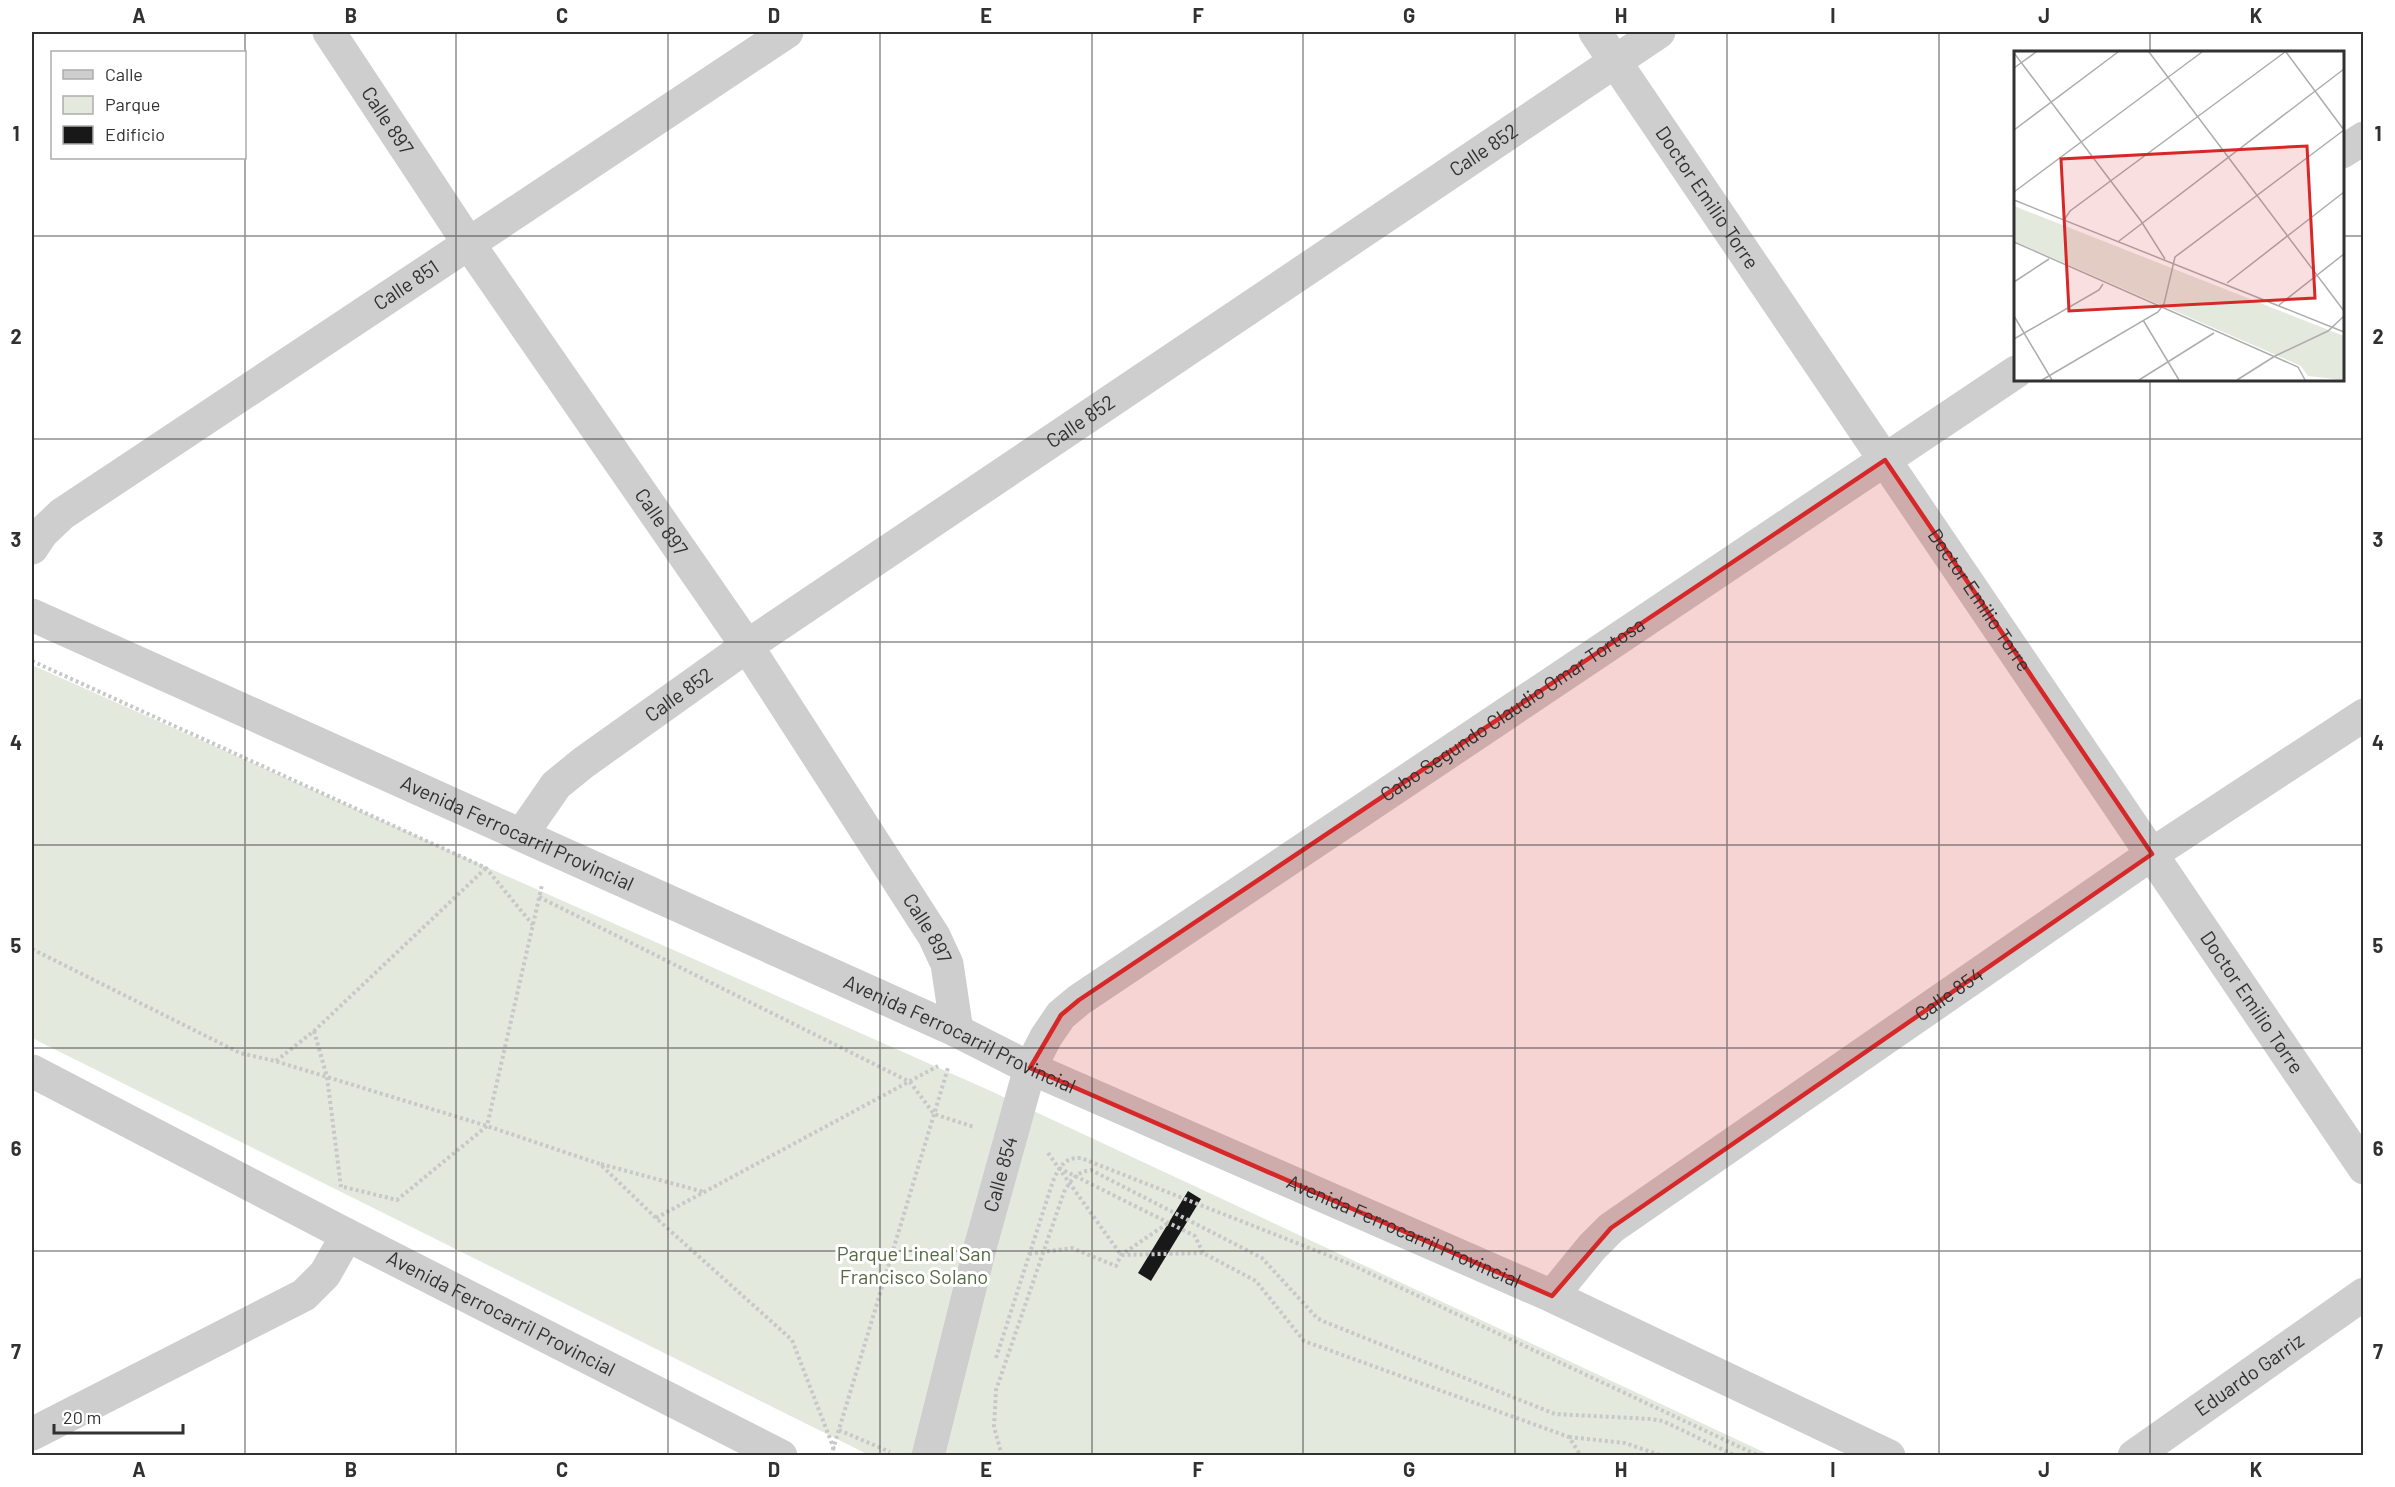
<svg xmlns="http://www.w3.org/2000/svg" width="2395" height="1487" font-family="Barlow,sans-serif">
  <style>
    .green { fill: #e4e9de }
    .building { fill: #181818 }
    .lines { fill: none; stroke-linecap: round; stroke-linejoin: round }
    .path { stroke: #c8c8c8; stroke-width: 4; stroke-dasharray: 3 3; stroke-linecap: butt }
    .minor { stroke: #cecece; stroke-width: 33 }
    .marked { fill: #d62828; fill-opacity: 0.2; stroke: #d62828; stroke-width: 4.5; stroke-linejoin: round }
    .grid { fill: none; stroke: #313131; stroke-width: 1.5; stroke-opacity: 0.55 }
    .labels { text-anchor: middle; stroke-width: 6; stroke-linejoin: round; paint-order: stroke }
    .street-label { font-size: 20px; fill: #313131; stroke: #fff }
    .park-label { font-size: 20px; fill: #556942; stroke: #fff }
    .inset-road { fill: none; stroke: #adadad; stroke-width: 1.5 }
    .view { fill: #d62828; fill-opacity: 0.15; stroke: #d62828; stroke-width: 3 }
    .inset-edge { fill: none; stroke: #313131; stroke-width: 3 }
    .neatline { fill: none; stroke: #313131; stroke-width: 2 }
    .grid-label { font-size: 20px; text-anchor: middle; font-weight: bold; fill: #313131 }
  </style>
  <rect width="100%" height="100%" fill="#fff"/>
  <path class="green" d="M32,665L993,1092L1770,1455H869L32,1038Z"/>
  <path class="building" d="M1188,1191L1201,1199L1151,1281L1138,1273Z"/>
  <g class="lines">
    <g class="path">
      <path d="M32,661L486,868L533,925"/>
      <path d="M539,897L910,1082L934,1114L974,1127"/>
      <path d="M32,949L240,1053L275,1061L487,1126L600,1164L656,1218L792,1340L834,1449"/>
      <path d="M314,1031L327,1077L341,1187"/>
      <path d="M276,1061L314,1031L487,867"/>
      <path d="M1048,1153L1121,1255L1203,1253L1256,1281L1304,1341L1569,1437L1581,1456"/>
      <path d="M601,1164L704,1192"/>
      <path d="M1059,1168L1195,1236L1203,1253"/>
      <path d="M344,1187L397,1200L487,1126L542,885"/>
      <path d="M656,1218L938,1066"/>
      <path d="M1029,1254L1072,1248L1116,1266L1121,1255L1168,1223"/>
      <path d="M996,1358L1053,1181C1059,1168 1064,1157 1081,1158L1350,1264L1759,1456"/>
      <path d="M839,1430L890,1452"/>
      <path d="M1569,1437L1625,1443L1663,1456"/>
      <path d="M831,1456L948,1068"/>
      <path d="M1002,1456L994,1427L996,1390L1064,1192C1071,1180 1076,1172 1091,1170L1262,1258L1317,1318L1325,1322L1555,1414L1651,1419L1663,1421L1736,1456"/>
    </g>
    <g class="minor">
      <path id="s1" d="M329,32L469,244L747,646L934,936L947,964L957,1031"/>
      <path id="s2" d="M1595,32L2364,1168"/>
      <path d="M2342,152L2364,138"/>
      <path id="s3" d="M32,548L42,533L62,514L787,32"/>
      <path id="s4" d="M32,615L957,1031L1030,1068L1552,1296L1889,1456"/>
      <path id="s5" d="M522,834L556,785L583,763L747,646L1659,32"/>
      <path id="s6" d="M32,1071L347,1235L781,1456"/>
      <path id="s7" d="M1552,1296L1592,1247L1611,1228L2152,854L2364,715"/>
      <path d="M32,1434L304,1295L325,1274L347,1235"/>
      <path id="s8" d="M928,1456L981,1244L1030,1068L1046,1037L1061,1015L1079,1000L2016,372"/>
      <path id="s9" d="M2134,1456L2364,1294"/>
    </g>
  </g>
  <path class="marked" d="M1885,460L2152,854L1611,1228L1552,1296L1030,1068L1061,1015L1079,1000Z"/>
  <path class="grid" d="M245,32V1456M456,32V1456M668,32V1456M880,32V1456M1092,32V1456M1303,32V1456M1515,32V1456M1727,32V1456M1939,32V1456M2150,32V52M32,236H2016M2342,236H2364M2150,380V1456M32,439H2364M32,642H2364M32,845H2364M32,1048H2364M32,1251H2364"/>
  <g class="labels">
    <g class="street-label">
      <text dy="7" stroke="none"><textPath href="#s1" startOffset="106">Calle 897</textPath></text>
      <text dy="7" stroke="none"><textPath href="#s5" startOffset="1184">Calle 852</textPath></text>
      <text dy="7" stroke="none"><textPath href="#s2" startOffset="200">Doctor Emilio Torre</textPath></text>
      <text dy="7" stroke="none"><textPath href="#s3" startOffset="459">Calle 851</textPath></text>
      <text dy="7" stroke="none"><textPath href="#s5" startOffset="698">Calle 852</textPath></text>
      <text dy="7" stroke="none"><textPath href="#s1" startOffset="592">Calle 897</textPath></text>
      <text dy="7" stroke="none"><textPath href="#s2" startOffset="686">Doctor Emilio Torre</textPath></text>
      <text dy="7" stroke="none"><textPath href="#s5" startOffset="212">Calle 852</textPath></text>
      <text dy="7" stroke="none"><textPath href="#s8" startOffset="1008">Cabo Segundo Claudio Omar Tortosa</textPath></text>
      <text dy="7" stroke="none"><textPath href="#s4" startOffset="532">Avenida Ferrocarril Provincial</textPath></text>
      <text dy="7" stroke="none"><textPath href="#s1" startOffset="1078">Calle 897</textPath></text>
      <text dy="7" stroke="none"><textPath href="#s7" startOffset="501">Calle 854</textPath></text>
      <text dy="7" stroke="none"><textPath href="#s2" startOffset="1172">Doctor Emilio Torre</textPath></text>
      <text dy="7" stroke="none"><textPath href="#s4" startOffset="1018">Avenida Ferrocarril Provincial</textPath></text>
      <text dy="7" stroke="none"><textPath href="#s8" startOffset="291">Calle 854</textPath></text>
      <text dy="7" stroke="none"><textPath href="#s4" startOffset="1504">Avenida Ferrocarril Provincial</textPath></text>
      <text dy="7" stroke="none"><textPath href="#s6" startOffset="528">Avenida Ferrocarril Provincial</textPath></text>
      <text dy="7" stroke="none"><textPath href="#s9" startOffset="141">Eduardo Garriz</textPath></text>
    </g>
    <g class="park-label">
      <text x="914" y="1261">Parque Lineal San<tspan x="914" dy="23">Francisco Solano</tspan></text>
    </g>
  </g>
  <g transform="translate(2014 51)">
    <rect width="330" height="330" fill="#fff"/>
    <path d="M0,155L330,285V329L294,325L287,315L0,190Z" fill="#e4e9de"/>
    <path class="inset-road" d="M135,1L330,260M272,1L330,79M0,2L127,170L151,208M0,17L22,1M0,79L104,1M0,141L188,1M0,149L330,281M50,169L56,160L271,1M105,190L330,18M0,191L284,316L291,329M0,231L35,208M213,232L330,141M265,254L330,203M0,265L38,329M129,269L165,329M0,288L85,239L89,233M28,329L144,261L150,253L161,206L330,79M125,329L200,282M223,329L261,305L314,280L330,265"/>
    <path class="view" d="M293,95L301,247L55,260L47,108Z"/>
    <rect width="330" height="330" class="inset-edge"/>
  </g>
  <rect width="2395" height="1487" fill="none" stroke="#ffffff" stroke-width="66"/>
  <rect x="51" y="51" width="195" height="108" fill="#ffffff" stroke="#adadad" stroke-width="1.5"/>
  <rect x="63" y="70" width="30" height="9" fill="#cecece" stroke="#adadad" stroke-width="1.5"/>
  <text x="105" y="81" font-size="18" fill="#313131">Calle</text>
  <rect x="63" y="96" width="30" height="18" fill="#e4e9de" stroke="#adadad" stroke-width="1.5"/>
  <text x="105" y="111" font-size="18" fill="#313131">Parque</text>
  <rect x="63" y="126" width="30" height="18" fill="#181818" stroke="#adadad" stroke-width="1.5"/>
  <text x="105" y="141" font-size="18" fill="#313131">Edificio</text>
  <path d="M54 1424v9h129v-9" fill="none" stroke="#313131" stroke-width="3"/>
  <text x="63" y="1424" font-size="18" fill="#313131" stroke="#ffffff" stroke-width="4.5" paint-order="stroke">20 m</text>
  <rect x="33" y="33" width="2329" height="1421" class="neatline"/>
  <g class="grid-label">
    <text x="139" y="23">A</text>
    <text x="351" y="23">B</text>
    <text x="562" y="23">C</text>
    <text x="774" y="23">D</text>
    <text x="986" y="23">E</text>
    <text x="1198" y="23">F</text>
    <text x="1409" y="23">G</text>
    <text x="1621" y="23">H</text>
    <text x="1833" y="23">I</text>
    <text x="2044" y="23">J</text>
    <text x="2256" y="23">K</text>
    <text x="16" y="141">1</text>
    <text x="2378" y="141">1</text>
    <text x="16" y="344">2</text>
    <text x="2378" y="344">2</text>
    <text x="16" y="547">3</text>
    <text x="2378" y="547">3</text>
    <text x="16" y="750">4</text>
    <text x="2378" y="750">4</text>
    <text x="16" y="953">5</text>
    <text x="2378" y="953">5</text>
    <text x="16" y="1156">6</text>
    <text x="2378" y="1156">6</text>
    <text x="16" y="1359">7</text>
    <text x="2378" y="1359">7</text>
    <text x="139" y="1477">A</text>
    <text x="351" y="1477">B</text>
    <text x="562" y="1477">C</text>
    <text x="774" y="1477">D</text>
    <text x="986" y="1477">E</text>
    <text x="1198" y="1477">F</text>
    <text x="1409" y="1477">G</text>
    <text x="1621" y="1477">H</text>
    <text x="1833" y="1477">I</text>
    <text x="2044" y="1477">J</text>
    <text x="2256" y="1477">K</text>
  </g>
</svg>
